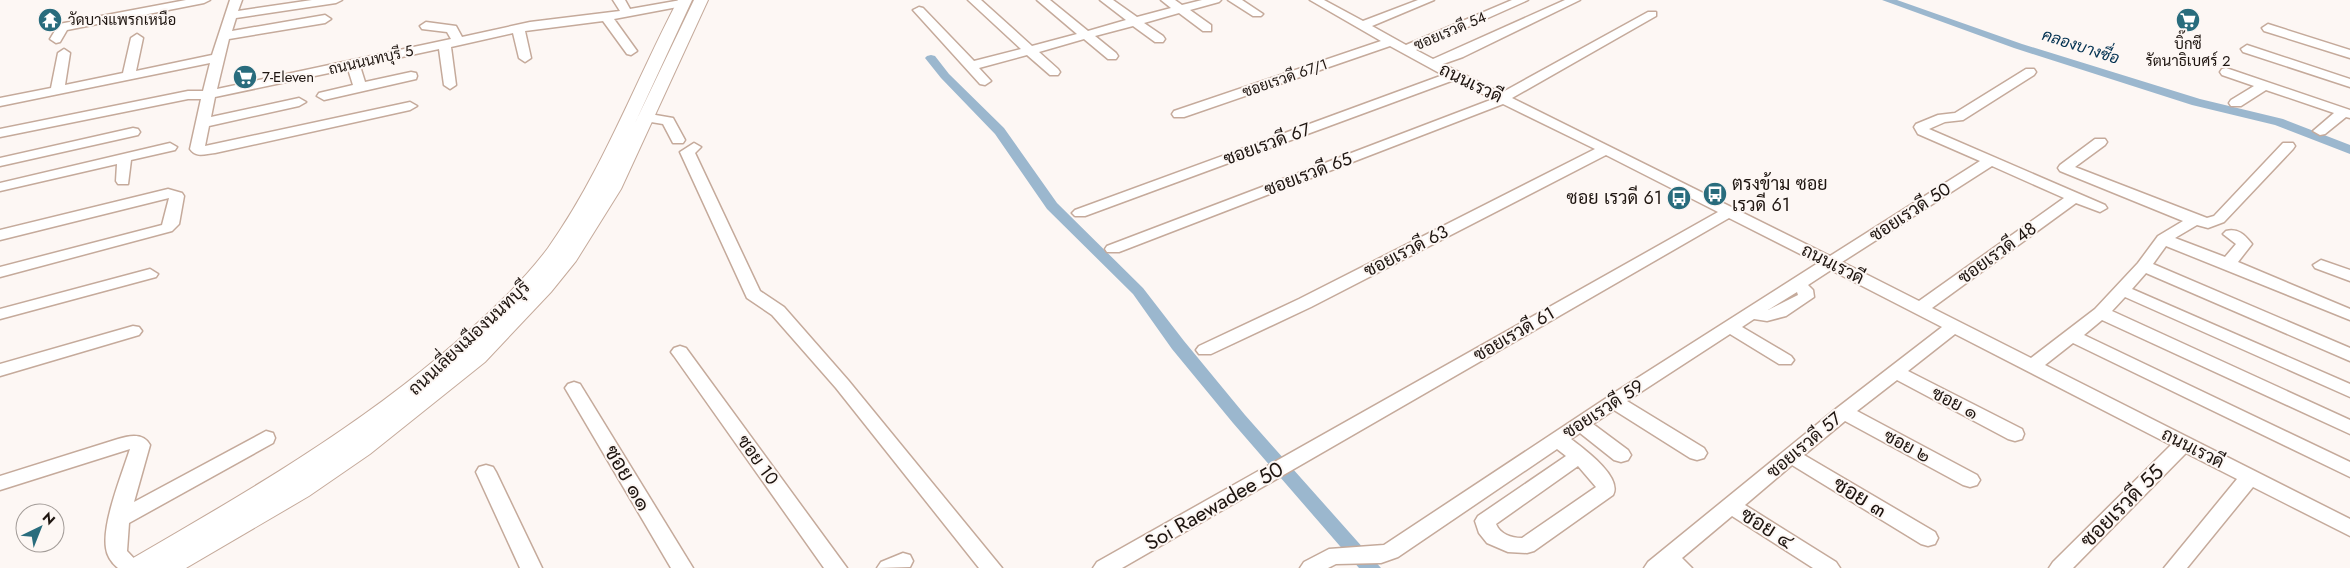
<svg xmlns="http://www.w3.org/2000/svg" width="2350" height="568" font-family="Jost,Sarabun,sans-serif">
  <style>
    .lines { fill: none; stroke-linecap: round; stroke-linejoin: round }
    .canal { fill: #9bb7ce; fill-rule: evenodd }
    .minor-casing { stroke: #c5aa9b; stroke-width: 3 }
    .major-casing { stroke: #c5aa9b; stroke-width: 2 }
    .minor { fill: #fff; fill-rule: evenodd }
    .major { fill: #fff; fill-rule: evenodd }
    .labels { text-anchor: middle; stroke-width: 4; stroke-linejoin: round; paint-order: stroke }
    .far-poi-label { font-size: 15px; fill: #1e1510; stroke: #fdf7f4; text-anchor: start }
    .far-street-label { font-size: 15px; fill: #1e1510; stroke: #fdf7f4 }
    .far-water-label { font-size: 16px; font-style: italic; fill: #003050; stroke: #fdf7f4 }
    .street-label { font-size: 18px; fill: #1e1510; stroke: #fdf7f4 }
    .poi-label { font-size: 18px; fill: #1e1510; stroke: #fdf7f4; text-anchor: start }
    .near-street-label { font-size: 21px; fill: #1e1510; stroke: #fdf7f4 }
  </style>
  <rect width="100%" height="100%" fill="#fdf7f4"/>
  <g class="lines">
    <g class="canal">
      <path d="M1882,0H1897L2022,44L2200,99L2283,119L2350,145V154L2275,125L2192,105L2014,48Z"/>
      <path d="M931,55L935,56L949,74L1004,128L1057,203L1143,288L1184,341L1245,415L1381,568H1359L1233,423L1172,349L1133,294L1047,209L995,134L941,78L925,58L927,56Z"/>
    </g>
    <g class="minor-casing">
      <g id="minor">
        <path d="M186,0H210L204,3L67,30L60,42L56,43L50,39L59,24Z"/>
        <path d="M230,0H242L238,11L312,0H342L336,3L236,18L232,31L325,15L331,19L325,23L229,39L217,89L451,39L447,32L422,29L420,26L426,22L456,26L462,37L530,22L620,11L613,0H625L630,9L681,0L689,3L683,6L614,19L637,51L631,55L627,54L603,21L525,31L531,58L525,62L519,58L513,33L451,47L456,85L450,89L444,85L439,49L360,66L365,82L411,72L416,73L417,76L416,79L324,100L317,96L319,93L353,85L348,69L215,97L211,117L299,98L306,102L299,106L209,126L205,146L410,102L417,106L410,110L215,153C205,154 196,158 190,149L201,99H188L0,137V129L188,91H203L210,63L0,106V98L51,88L58,53L64,49L70,53L65,85L123,73L131,38L137,34L143,38L136,71L212,55Z"/>
        <path d="M968,0H981L1032,46L1077,34L1037,0H1050L1088,31L1126,20L1100,0H1113L1137,17L1171,8L1161,0H1175L1182,5L1202,0H1221L1219,2L1190,10L1211,25V31H1203L1179,13L1144,23L1163,36L1165,39L1163,42H1155L1133,26L1095,36L1116,53L1118,56L1116,59H1108L1084,39L1039,52L1058,69L1060,72L1058,75H1050L1027,55L979,68L991,81L985,85L980,84L913,10L919,7L923,8L974,61L1021,49Z"/>
        <path d="M1228,0H1242L1263,14L1261,16H1253Z"/>
        <path d="M1310,0H1324L1363,21L1418,0H1434L1372,26L1406,45L1512,0H1528L1416,50L1433,59L1565,0H1580L1463,57L1443,64L1501,93L1648,12H1656V16L1512,98L1830,256L1980,161L1918,134L1914,127L1916,124L1938,115L1955,113L2026,69H2034L2036,72L2034,75L1963,120L1945,122L1929,129L2105,205L2107,208L2100,212L2076,203L1932,308L2031,358L2095,309L2138,263L2158,236L2183,221L2060,171L2058,168L2060,165L2095,139H2105L2107,142L2105,145L2075,167L2207,218L2214,216L2283,143H2293L2295,146L2293,149L2224,222L2208,228L2197,225L2175,238L2225,257L2236,244L2223,234L2226,231C2238,228 2245,235 2252,244L2238,262L2350,309V320L2166,246L2153,264L2350,348V361L2146,273L2132,289L2350,384V397L2125,297L2112,311L2350,420V434L2102,320L2084,335L2350,462V477L2073,343L2045,365L2350,519V536L2253,487L2187,568H2164L2237,479L2186,453L2073,568H2049L2053,562L2171,445L1955,334L1908,371L2022,429L2024,434L2022,439L2015,441L2008,439L1897,380L1857,411L1977,475L1980,480L1977,485L1970,487L1963,485L1845,421L1804,455L1935,532L1938,538L1935,544L1928,546L1921,544L1792,465L1745,505L1836,562L1840,568H1813L1732,516L1682,558L1692,568H1644L1648,562L1837,408L1942,327L1831,270L1808,285L1813,290L1814,297L1786,316L1767,321L1754,319L1742,327L1791,356L1794,360L1791,364H1779L1730,334L1627,401L1704,448L1707,453L1704,458L1697,460L1690,458L1614,410L1593,424L1628,450L1631,455L1628,460L1621,462L1614,460L1580,433L1571,439C1584,449 1623,477 1613,495L1534,551L1527,553L1508,552L1487,543L1479,533L1475,521L1478,516L1566,456L1557,449L1398,557L1381,563L1336,564L1328,568H1300L1304,562L1329,549L1384,545L1617,391L1818,263L1729,218L1122,568H1093L1097,562L1718,212L1606,155L1311,307L1211,354H1199L1196,350L1199,346L1299,299L1595,149L1503,104L1119,252H1107L1105,249L1107,246L1493,99L1454,80L1085,216H1075L1072,213L1075,210L1443,75L1390,46L1184,117H1174L1172,114L1174,111L1381,41ZM1992,166L2064,198L1919,301L1842,262ZM1797,292L1798,295L1768,310ZM1578,466L1596,487L1522,538C1511,538 1500,534 1496,524Z"/>
        <path d="M2268,24L2350,50V58L2264,31L2262,28Z"/>
        <path d="M2247,45L2350,79V87L2243,52L2241,49Z"/>
        <path d="M2226,68L2350,110V118L2346,117L2325,134L2320,135L2313,131L2334,113L2266,90L2241,106H2231L2229,103L2231,100L2254,86L2222,75L2220,72L2222,69Z"/>
        <path d="M644,113L673,118L685,140L683,143H673L663,124L639,120L637,117Z"/>
        <path d="M133,128L138,129L140,132L138,135L0,166V158Z"/>
        <path d="M170,143L177,147L175,150L131,160L128,184H118L116,181L117,164L0,191V183Z"/>
        <path d="M694,143L701,147L695,153L760,291L784,307L848,380L1002,568H979L836,388L772,315L747,298L680,152Z"/>
        <path d="M168,189L182,193L184,196L179,224L172,231L0,277V267L162,225L169,198L0,240V230Z"/>
        <path d="M2321,260L2350,270V281L2315,268L2313,265Z"/>
        <path d="M150,269L158,274L156,277L0,319V309Z"/>
        <path d="M133,326L139,327L142,331L139,335L0,376V364Z"/>
        <path d="M680,346L686,348L847,568H824L674,356L671,352L674,348Z"/>
        <path d="M574,382L580,384L693,568H671L565,388L568,384Z"/>
        <path d="M266,431L273,433L275,438L273,443L129,523L127,551L143,568H118C112,563 107,556 106,548C102,523 122,474 130,449L0,490V476L118,439C130,435 144,433 150,445L134,502Z"/>
        <path d="M486,465L493,467L496,472L542,568H520L476,472L479,467Z"/>
        <path d="M903,553L910,555L913,561L910,567L877,568L881,562Z"/>
      </g>
    </g>
    <g class="major-casing">
      <path id="major" d="M678,0H692L635,123L694,0H708L621,189L576,261L551,292L485,362L370,454L309,496L186,568H124L128,561C242,495 355,430 455,343C488,314 522,283 548,248C602,172 635,82 678,0Z"/>
    </g>
    <use href="#minor" class="minor"/>
    <use href="#major" class="major"/>
  </g>
  <defs>
    <g id="temple-disc" transform="scale(1.25)"><circle r="9.5" fill="#296c7d" stroke="#fdf7f4"/><path d="M0-6L5-2H3V0L6.5 2.5H4V6H1.5V3h-3V6H-4V2.5H-6.5L-3 0V-2H-5Z" fill="#fff"/></g>
    <g id="supermarket-disc" transform="scale(1.25)"><circle r="9.5" fill="#296c7d" stroke="#fdf7f4"/><path d="M-6-5.5h2.5l.6 2H6L4.5 2H-2.5L-4.4-4H-6ZM-1.5 3.2a1.3 1.3 0 1 0 .1 0ZM3 3.2a1.3 1.3 0 1 0 .1 0Z" fill="#fff"/></g>
    <g id="bus-disc" transform="scale(1.25)"><circle r="9.5" fill="#296c7d" stroke="#fdf7f4"/><path d="M-5-6H5V4H4V6H2V4H-2V6H-4V4H-5ZM-3.5-4V0h7V-4ZM-3.5 1.2v1.5H-2V1.2ZM2 1.2v1.5H3.5V1.2Z" fill="#fff"/></g>
  </defs>
  <g fill-rule="evenodd">
    <use href="#temple-disc" x="50" y="20"/>
    <use href="#supermarket-disc" x="2188" y="20"/>
    <use href="#supermarket-disc" x="245" y="77"/>
    <use href="#bus-disc" x="1715" y="194"/>
    <use href="#bus-disc" x="1679" y="198"/>
  </g>
  <g class="labels">
    <g class="far-poi-label">
      <text x="68" y="25">วัดบางแพรกเหนือ</text>
      <text x="2188" y="49" text-anchor="middle">บิ๊กซี<tspan x="2188" dy="17">รัตนาธิเบศร์ 2</tspan></text>
      <text x="262" y="82">7-Eleven</text>
    </g>
    <g class="far-street-label">
      <text transform="translate(1450 31) rotate(-23)" y="5">ซอยเรวดี 54</text>
      <text transform="translate(371 60) rotate(-13)" y="5">ถนนนนทบุรี 5</text>
      <text transform="translate(1285 78) rotate(-19)" y="5">ซอยเรวดี 67/1</text>
    </g>
    <g class="far-water-label">
      <text transform="translate(2081 46) rotate(18)" y="6">คลองบางซื่อ</text>
    </g>
    <g class="street-label">
      <text transform="translate(1471 83) rotate(26)" y="6">ถนนเรวดี</text>
      <text transform="translate(1267 144) rotate(-20)" y="6">ซอยเรวดี 67</text>
      <text transform="translate(1308 174) rotate(-21)" y="6">ซอยเรวดี 65</text>
      <text transform="translate(1910 212) rotate(-33)" y="6">ซอยเรวดี 50</text>
      <text transform="translate(1406 251) rotate(-27)" y="6">ซอยเรวดี 63</text>
      <text transform="translate(1997 253) rotate(-36)" y="6">ซอยเรวดี 48</text>
      <text transform="translate(1833 264) rotate(27)" y="6">ถนนเรวดี</text>
      <text transform="translate(1514 334) rotate(-30)" y="6">ซอยเรวดี 61</text>
      <text transform="translate(469 338) rotate(-43)" y="6">ถนนเลี่ยงเมืองนนทบุรี</text>
      <text transform="translate(1955 403) rotate(27)" y="6">ซอย ๑</text>
      <text transform="translate(1603 409) rotate(-33)" y="6">ซอยเรวดี 59</text>
      <text transform="translate(1804 445) rotate(-40)" y="6">ซอยเรวดี 57</text>
      <text transform="translate(1907 446) rotate(28)" y="6">ซอย ๒</text>
      <text transform="translate(2193 448) rotate(27)" y="6">ถนนเรวดี</text>
      <text transform="translate(758 460) rotate(54)" y="6">ซอย 10</text>
    </g>
    <g class="poi-label">
      <text x="1732" y="190">ตรงข้าม ซอย<tspan x="1732" dy="21">เรวดี 61</tspan></text>
      <text x="1662" y="204" text-anchor="end">ซอย เรวดี 61</text>
    </g>
    <g class="near-street-label">
      <text transform="translate(628 478) rotate(59)" y="7">ซอย ๑๑</text>
      <text transform="translate(1860 497) rotate(31)" y="7">ซอย ๓</text>
      <text transform="translate(1214 506) rotate(-30)" y="7">Soi Raewadee 50</text>
      <text transform="translate(2122 506) rotate(-45)" y="7">ซอยเรวดี 55</text>
      <text transform="translate(1767 528) rotate(32)" y="7">ซอย ๔</text>
    </g>
  </g>
  <g transform="translate(40 528) rotate(43)"><circle r="24" fill="#fdf7f4" stroke="#a49d99"/>
  <path d="M0-4L9 19L0 12L-9 19Z" fill="#296c7d"/>
  <text y="-8" font-size="14" font-weight="bold" text-anchor="middle" fill="#1e1510">N</text>
  </g>
</svg>
